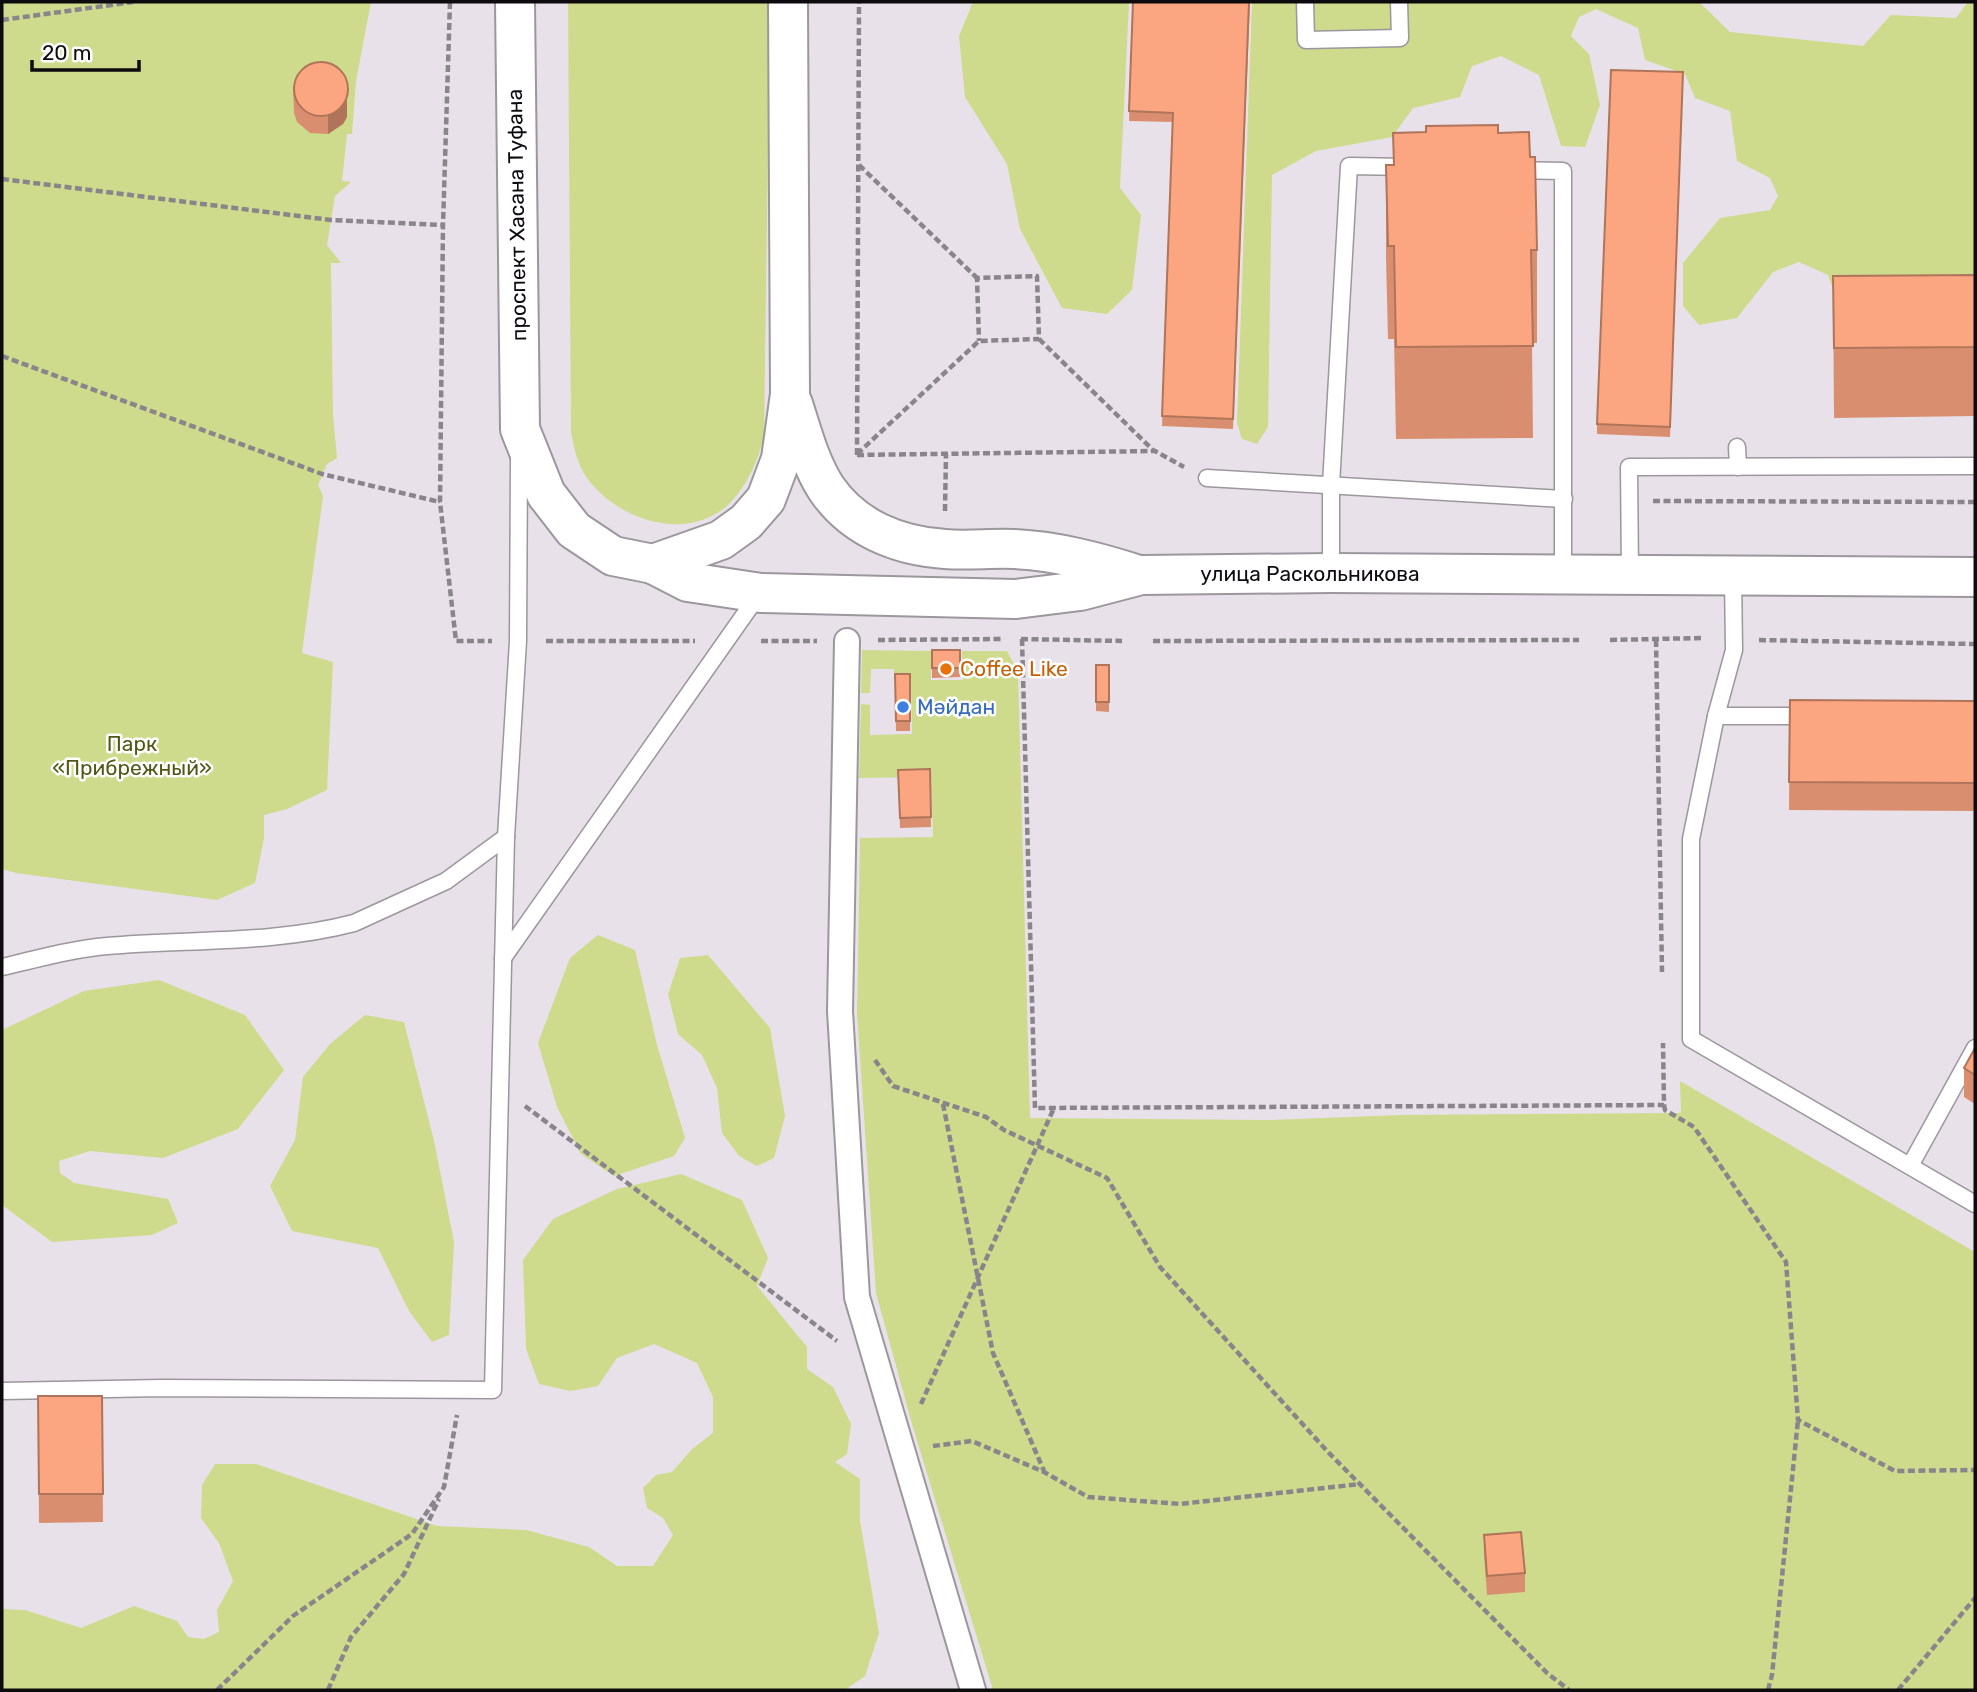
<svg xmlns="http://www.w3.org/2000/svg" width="1977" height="1692" font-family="Rubik,sans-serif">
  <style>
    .green { fill: #cedb8c }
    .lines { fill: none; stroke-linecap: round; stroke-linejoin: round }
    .service-casing { stroke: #9c969d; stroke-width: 19 }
    .pedestrian-casing { stroke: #9c969d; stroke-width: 28 }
    .tertiary-casing { stroke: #9c969d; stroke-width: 42 }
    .path { stroke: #8a858b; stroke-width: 4.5; stroke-dasharray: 7 3.5; stroke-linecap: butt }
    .service { stroke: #fff; stroke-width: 16 }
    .pedestrian { stroke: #fff; stroke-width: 24 }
    .tertiary { stroke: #fff; stroke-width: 38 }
    .wall { fill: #d98f6f }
    .shaded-wall { fill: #b0745a }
    .building { fill: #fca681; stroke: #b0745a; stroke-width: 2 }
    .food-dot { fill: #e8710a; stroke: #fff; stroke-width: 2.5 }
    .shop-dot { fill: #3f7fe0; stroke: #fff; stroke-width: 2.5 }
    .labels { text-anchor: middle; stroke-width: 5; stroke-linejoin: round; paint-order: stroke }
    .street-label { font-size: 21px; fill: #0d0b0e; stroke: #fff }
    .food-label { font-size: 21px; fill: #c56008; stroke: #fff; text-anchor: start }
    .shop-label { font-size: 21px; fill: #366cbe; stroke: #fff; text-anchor: start }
    .park-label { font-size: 21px; fill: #505818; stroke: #fff }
  </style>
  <rect width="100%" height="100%" fill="#e8e1e9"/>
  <g class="green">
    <path d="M2,2H371L356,81L352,134H347L342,181L351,182L335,196L327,245L341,263H331L333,415L337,458L327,464L318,485L323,496L302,653L333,662L327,790L287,809L264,815V838L255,883L217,900L16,873L2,869Z"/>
    <path d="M568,2H770L764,436C758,461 748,484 730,503C688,544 617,520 587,478C577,464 574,448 571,432Z"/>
    <path d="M973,2H1129L1120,188L1141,215L1132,290L1107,314L1062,308L1020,229L1007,164L965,97L959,36Z"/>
    <path d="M1252,2H1699L1730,32L1863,46L1891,15L1956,18L1968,2H1975V302L1842,315L1828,275L1799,262L1773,272L1737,318L1699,325L1683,306V263L1720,218L1770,210L1778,196L1770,178L1737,161L1730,111L1695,98L1685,74L1645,60L1638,28L1596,9L1579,17L1571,36L1589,54L1600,105L1585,147L1561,146L1539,75L1501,56L1472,66L1460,97L1413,108L1392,137L1316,151L1272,175L1268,427L1257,444L1242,439L1237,423Z"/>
    <path d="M862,650L931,651V680H963L962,651H1007L1018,672L1030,1118L1269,1120L1401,1115L1681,1113L1680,1081L1975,1252V1690H993L912,1424L876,1293L857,1014L860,838L933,837L931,777L859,778L861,704L870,705V735L912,734L911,682H894V669H871L870,693H861Z"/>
    <path d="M598,935L635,950L657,1045L685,1138L674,1156L614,1176L581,1154L557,1107L538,1043L570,958Z"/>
    <path d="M708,955L770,1028L785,1116L774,1158L757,1166L739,1156L722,1133L717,1088L702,1055L678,1034L668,994L680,958Z"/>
    <path d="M159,980L245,1015L284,1070L238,1129L163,1158L90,1151L59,1161L60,1173L74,1183L168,1199L178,1223L152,1235L52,1242L2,1205V1030L84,991Z"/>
    <path d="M365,1015L404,1022L434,1141L454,1242L449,1335L432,1342L409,1311L378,1248L292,1231L270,1186L295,1140L303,1077L330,1044Z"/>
    <path d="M681,1174L742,1200L768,1258L757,1286L807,1347V1369L833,1387L851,1424L847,1454L835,1462L860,1479V1521L879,1633L865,1676L845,1690H2V1609L25,1610L81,1628L134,1606L177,1621L188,1637L204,1639L219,1632L217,1610L233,1581L219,1543L201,1518L202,1485L215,1464H256L437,1526L526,1530L589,1547L617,1566H653L673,1535L663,1518L647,1508L643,1488L656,1475L672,1472L692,1449L713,1433V1397L697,1363L654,1344L617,1358L598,1386L570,1391L539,1384L526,1349L523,1260L553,1219L617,1189Z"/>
  </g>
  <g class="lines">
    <g class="service-casing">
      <g id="service">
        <path d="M1305,2L1306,40L1400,38L1399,2"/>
        <path d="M1514,170L1563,171V575"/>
        <path d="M1737,447L1738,467"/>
        <path d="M1207,478L1564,499"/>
        <path d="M1331,573V485L1349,166L1408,167"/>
        <path d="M1630,575L1629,467L1975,466"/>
        <path d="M1733,576L1734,650L1716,716L1691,839V1039L1975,1204"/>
        <path d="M1716,716H1808"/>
        <path d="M503,958L759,594"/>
        <path d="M2,967C36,959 72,949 107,946C189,939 274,944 354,923L446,881L506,837"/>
        <path d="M1910,1166L1975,1048"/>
        <path d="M2,1391L162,1388L493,1390L506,837L518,641L519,459"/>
      </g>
    </g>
    <g class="pedestrian-casing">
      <path id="pedestrian" d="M847,641L840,1011L857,1297L973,1690"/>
    </g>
    <g class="tertiary-casing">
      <g id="tertiary">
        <path d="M515,2L520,429L546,494L574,530L613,556L653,564L721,540L746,522L766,499L781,459L790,394L788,2"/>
        <path d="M793,404C802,432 810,463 826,488C853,528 898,546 945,549C968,551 991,548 1014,549C1057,551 1098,562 1139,575"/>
        <path d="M653,564L688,582L761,593L1016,599L1080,591L1141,575L1331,573L1975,577"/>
      </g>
    </g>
    <g class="path">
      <path d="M450,2L443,225L440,502L456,641H492"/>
      <path d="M2,20L133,2"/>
      <path d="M859,165L977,278"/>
      <path d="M2,179L331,220L443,225"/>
      <path d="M1039,339L1154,451"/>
      <path d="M2,356L322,474L440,502"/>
      <path d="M857,454L979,341L1039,339L1037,276L977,278L979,341"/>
      <path d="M857,455L859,2"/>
      <path d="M857,455L1155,451L1184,467"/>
      <path d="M1653,501L1975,502"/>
      <path d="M945,511L946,454"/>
      <path d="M1021,639L1122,641"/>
      <path d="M1022,639L1035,1108L1664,1105L1663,1043"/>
      <path d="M878,640L1002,639"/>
      <path d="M1610,640L1701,638"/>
      <path d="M1656,640L1662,972"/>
      <path d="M1759,640L1975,644"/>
      <path d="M546,641H695"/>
      <path d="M761,641H817"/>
      <path d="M1153,641L1579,640"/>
      <path d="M875,1060L893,1086L986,1117L1004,1130L1107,1178L1160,1267L1327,1451L1547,1673L1569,1690"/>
      <path d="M943,1104L993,1353L1044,1471"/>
      <path d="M1664,1105L1665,1110L1694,1127L1786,1262L1798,1420L1895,1471L1975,1470"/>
      <path d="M525,1106L837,1341"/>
      <path d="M921,1404L1054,1108"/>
      <path d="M933,1446L972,1441L1044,1472L1088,1497L1180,1504L1360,1484"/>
      <path d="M217,1690L293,1616L412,1534L444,1487L457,1415"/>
      <path d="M328,1690L351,1637L404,1574L439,1499"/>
      <path d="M1768,1690L1772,1675L1798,1420"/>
      <path d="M1898,1690L1975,1598"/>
    </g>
    <use href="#service" class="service"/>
    <use href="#pedestrian" class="pedestrian"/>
    <use href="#tertiary" class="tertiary"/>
  </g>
  <g class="wall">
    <path d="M1133,2H1250L1233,429L1162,426L1173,122L1129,121Z"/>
    <path d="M1683,82L1670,437L1597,434V424Z"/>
    <path d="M293,85L347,117L343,124L328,134L310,133L297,122L294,113Z"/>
    <path d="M1393,133H1498L1530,157L1537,250V343H1532L1533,438L1396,439L1394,339H1388L1386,258V165H1393Z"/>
    <path d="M1975,275V416L1834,418L1833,276Z"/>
    <path d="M932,650H960V677L932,678Z"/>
    <path d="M1096,665H1109V712L1096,711Z"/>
    <path d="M895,674H910V731H896Z"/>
    <path d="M1790,700L1975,701V811L1789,810Z"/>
    <path d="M930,769L931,827L900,828L898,770Z"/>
    <path d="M1975,1048V1104L1964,1097V1068Z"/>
    <path d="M38,1396H102L103,1522L39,1523Z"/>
    <path d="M1484,1535L1525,1573V1592L1487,1595L1484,1554Z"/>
  </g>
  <path class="shaded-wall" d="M347,97V117L343,124L328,134V115Z"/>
  <g class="building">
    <path d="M1133,2H1249L1233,419L1162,416L1173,113L1129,111Z"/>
    <circle cx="321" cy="89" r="27"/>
    <path d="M1611,70L1683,72L1670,427L1597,424Z"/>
    <path d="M1498,125V133L1529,132L1530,157H1535L1537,250H1531L1533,346L1396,347L1394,246H1388L1386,165H1394L1393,133L1426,132V126Z"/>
    <path d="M1975,275V347L1834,348L1833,276Z"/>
    <rect x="932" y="650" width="28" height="18"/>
    <rect x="1096" y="665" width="13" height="37"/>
    <path d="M895,674H910V721H896Z"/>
    <path d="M1790,700L1975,701V783L1789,782Z"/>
    <path d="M930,769L931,817L900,818L898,770Z"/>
    <path d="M1975,1048V1075L1964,1068Z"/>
    <path d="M38,1396H102L103,1494H39Z"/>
    <path d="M1521,1532L1525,1573L1487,1576L1484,1535Z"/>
  </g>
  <circle class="food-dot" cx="946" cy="669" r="7"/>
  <circle class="shop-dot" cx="903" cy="707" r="7"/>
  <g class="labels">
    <g class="street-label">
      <text transform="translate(517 215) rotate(-91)" y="7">проспект Хасана Туфана</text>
      <text x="1310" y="581">улица Раскольникова</text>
    </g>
    <g class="food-label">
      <text x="960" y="676">Coffee Like</text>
    </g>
    <g class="shop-label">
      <text x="917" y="714">Мәйдан</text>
    </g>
    <g class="park-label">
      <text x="132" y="751">Парк<tspan x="132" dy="24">«Прибрежный»</tspan></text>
    </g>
  </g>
  <rect width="1977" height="1692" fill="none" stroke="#0d0b0e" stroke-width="7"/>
  <path d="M32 60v10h107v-10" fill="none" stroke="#0d0b0e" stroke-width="3.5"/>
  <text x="42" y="60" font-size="21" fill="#0d0b0e" stroke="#ffffff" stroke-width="5" paint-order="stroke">20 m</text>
</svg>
